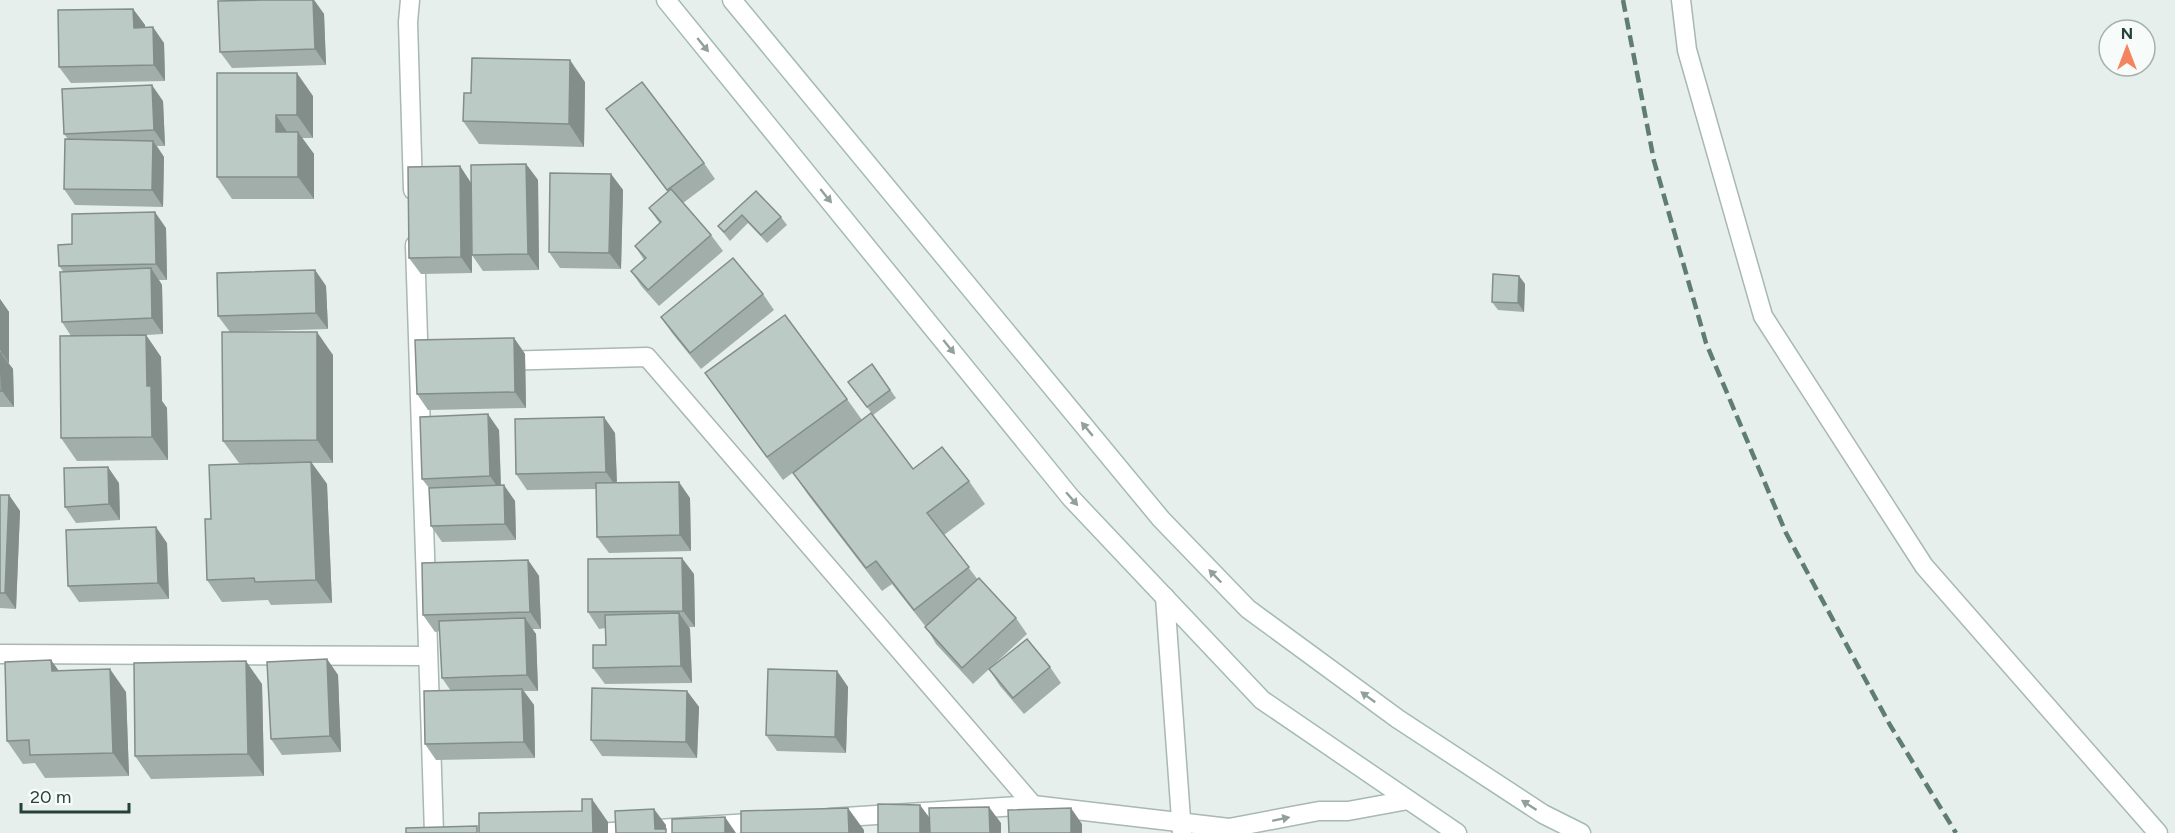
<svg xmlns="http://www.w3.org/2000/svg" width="2175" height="833" font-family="Figtree,sans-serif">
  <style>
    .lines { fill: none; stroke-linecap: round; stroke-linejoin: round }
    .street-casing { stroke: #a8b8b2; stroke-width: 21 }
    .secondary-casing { stroke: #a4bbb3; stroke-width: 21 }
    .street { stroke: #fff; stroke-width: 18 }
    .secondary { stroke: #fff; stroke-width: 18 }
    .rail { stroke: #5f7d75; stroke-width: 4.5; stroke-dasharray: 12 6; stroke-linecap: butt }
    .wall { fill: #a1aea9 }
    .shaded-wall { fill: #838d89 }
    .building { fill: #bbcac4; stroke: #838d89; stroke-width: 1.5 }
    .oneway { fill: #92a09c }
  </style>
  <rect width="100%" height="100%" fill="#e6efeb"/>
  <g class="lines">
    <g class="street-casing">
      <g id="street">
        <path d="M410,0L408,22L413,190"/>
        <path d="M1681,0L1687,50L1763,316L1924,566L2158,833"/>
        <path d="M415,245L434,833"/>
        <path d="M502,361L647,357L1033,805"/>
        <path d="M1165,597L1182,833"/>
        <path d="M0,654L428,656"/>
        <path d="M829,818L1033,805L1229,828L1319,811H1348L1408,800"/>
        <path d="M597,833L766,822"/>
      </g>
    </g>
    <g class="secondary-casing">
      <g id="secondary">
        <path d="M666,0L1071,498L1262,700L1457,833"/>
        <path d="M732,0L1161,519L1248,609L1398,719L1543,814L1581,833"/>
      </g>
    </g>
    <use href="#street" class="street"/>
    <use href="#secondary" class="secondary"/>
    <path class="rail" d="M1623,0L1654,161L1706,343L1786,533L1890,725L1956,833"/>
  </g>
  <g class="wall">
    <path d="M262,0H314L324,14L326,65L232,68L220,52Z"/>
    <path d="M133,9L145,25V27L164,43L165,81L71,83L59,67Z"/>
    <path d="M217,73L313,96V138H302L314,154V199H232L217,177Z"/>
    <path d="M585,82L584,147L479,144L463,121L471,93Z"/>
    <path d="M163,101L165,146H157L164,157L163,207L75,205L64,189L68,139L64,134Z"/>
    <path d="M606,109L704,163L715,179L683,203L711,235L723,251L659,306L642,287L631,271L644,260L635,246L660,224L649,208L668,192Z"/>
    <path d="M526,164L538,180L539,270L483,271L472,255Z"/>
    <path d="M460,166L471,183L472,273L421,274L409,258Z"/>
    <path d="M611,174L623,190L621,269L560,268L549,252Z"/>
    <path d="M756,191L781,217L787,225L767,243L748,223L730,241L718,226Z"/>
    <path d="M166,228L167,280H159L162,285L163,334L146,335L161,357L162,401L167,408L168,460L77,461L61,438L71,336L62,322L63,271L59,266L72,244Z"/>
    <path d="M315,270L326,286L328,329L230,332L218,316Z"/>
    <path d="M1519,276L1525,284L1524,312L1498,310L1492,302Z"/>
    <path d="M763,294L774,310L701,369L672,333L661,317Z"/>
    <path d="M0,299L9,312V363H8L13,369L14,407H0Z"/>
    <path d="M514,338L525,354L526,408L428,410L417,394Z"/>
    <path d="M333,355V463H312L327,484L332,603L271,605L268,600L222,602L207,580L211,519L272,463H239L223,441Z"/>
    <path d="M872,364L896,398L873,415L848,382Z"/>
    <path d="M705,373L847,399L862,420L913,469L969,481L985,504L944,535L978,580L1016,618L1027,634L973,684L936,644L926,627L892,584L882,591L809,496L793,473L819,453L783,480Z"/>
    <path d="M499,430L501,485L515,501L516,540L442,542L431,526L429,488L422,479Z"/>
    <path d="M615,433L617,483L690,498L691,551L609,553L597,537L596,489L527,490L516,474Z"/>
    <path d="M119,483L120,520L76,523L65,507Z"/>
    <path d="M0,495H9L20,511L16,609L0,608Z"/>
    <path d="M167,543L169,599L79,602L68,586Z"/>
    <path d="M528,560L539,576L541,629H532L536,634L538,691H524L534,705L535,758L436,760L425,744L451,691L442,678L440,631L435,632L423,615Z"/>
    <path d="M694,574L695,627H689L690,629L692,683L605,684L593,668L606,645V628L599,629L588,612Z"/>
    <path d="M327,659L338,675L341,752L282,755L271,739Z"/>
    <path d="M51,660L59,671L126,692L129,776L45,778L35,763L23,764L7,741Z"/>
    <path d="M1050,667L1061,683L1024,714L1000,686L989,669Z"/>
    <path d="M837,671L848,687L846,753L777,751L766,735Z"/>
    <path d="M262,684L264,776L151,779L135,756Z"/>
    <path d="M687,691L699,707L697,758L602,756L591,740Z"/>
  </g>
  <g class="shaded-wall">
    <path d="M313,0H314L324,14L326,65L315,49Z"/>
    <path d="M133,9L145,25V44L134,28Z"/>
    <path d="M153,27L164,43L165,81L154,65Z"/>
    <path d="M570,60L585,82L584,147L569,124Z"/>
    <path d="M297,73L313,96V138L297,115Z"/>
    <path d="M152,85L163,101L165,146L154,130Z"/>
    <path d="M276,115L291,138L276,132Z"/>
    <path d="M298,132L314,154V199L298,177Z"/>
    <path d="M153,141L164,157L163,207L152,190Z"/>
    <path d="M526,164L538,180L539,270L528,254Z"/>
    <path d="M460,166L471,183L472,273L461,257Z"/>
    <path d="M611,174L623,190L621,269L609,253Z"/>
    <path d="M155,212L166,228L167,280L156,264Z"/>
    <path d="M151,268L162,285L163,334L152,318Z"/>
    <path d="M315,270L326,286L328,329L316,313Z"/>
    <path d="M1519,276L1525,284L1524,312L1518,303Z"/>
    <path d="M0,299L9,312V363L0,350Z"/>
    <path d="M317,332L333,355V463L317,440Z"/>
    <path d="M146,335L161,357L162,401L167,408L168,460L152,437L147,386Z"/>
    <path d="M514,338L525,354L526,408L515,392Z"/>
    <path d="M1,353L13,369L14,407L2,391Z"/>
    <path d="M488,414L499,430L501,492L490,476Z"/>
    <path d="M604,417L615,433L617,488L606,472Z"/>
    <path d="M311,462L327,484L332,603L316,580Z"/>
    <path d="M108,467L119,483L120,520L109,504Z"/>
    <path d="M679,482L690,498L691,551L680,535Z"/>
    <path d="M504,485L515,501L516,540L505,524Z"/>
    <path d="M9,495L20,511L16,609L5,593Z"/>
    <path d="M156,527L167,543L169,599L158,583Z"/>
    <path d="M682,558L694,574L695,627L683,611Z"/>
    <path d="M528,560L539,576L541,629L530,612Z"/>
    <path d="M679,613L690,629L692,683L681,666Z"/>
    <path d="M525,618L536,634L538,691L527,675Z"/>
    <path d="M327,659L338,675L341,752L330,736Z"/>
    <path d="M51,660L67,683L52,671Z"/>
    <path d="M246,661L262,684L264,776L248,754Z"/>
    <path d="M110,669L126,692L129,776L113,753Z"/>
    <path d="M837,671L848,687L846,753L835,737Z"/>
    <path d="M522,689L534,705L535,758L524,742Z"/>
    <path d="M687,691L699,707L697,758L686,742Z"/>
    <path d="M592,799L608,822V833H593Z"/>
    <path d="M920,805L932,821L931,833H920Z"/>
    <path d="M989,807L1001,823V833H990Z"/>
    <path d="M848,808L864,830V833H849Z"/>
    <path d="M1071,808L1082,824V833H1071Z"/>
    <path d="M654,809L666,825V833L655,829Z"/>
    <path d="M725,817L736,833H725Z"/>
  </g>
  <g class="building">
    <path d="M262,0H313L315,49L220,52L218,1Z"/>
    <path d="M133,9L134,28L153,27L154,65L59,67L58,10Z"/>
    <path d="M472,58L570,60L569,124L463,121L464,93H471Z"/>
    <path d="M217,73H297V115H276V132H298V177H217Z"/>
    <path d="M642,82L704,163L667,190L606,109Z"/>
    <path d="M152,85L154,130L64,134L62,89Z"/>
    <path d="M65,139L153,141L152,190L64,189Z"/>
    <path d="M526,164L528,254L472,255L471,165Z"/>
    <path d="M460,166L461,257L409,258L408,167Z"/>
    <path d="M550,173L611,174L609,253L549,252Z"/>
    <path d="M671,189L711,235L648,290L631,271L646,258L635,246L661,222L649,208Z"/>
    <path d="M756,191L781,217L761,235L742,215L724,232L718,226Z"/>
    <path d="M155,212L156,264L59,266L58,245L72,244V214Z"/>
    <path d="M733,258L763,294L690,353L661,317Z"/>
    <path d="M151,268L152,318L62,322L60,272Z"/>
    <path d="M315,270L316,313L218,316L217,273Z"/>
    <path d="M1493,274L1519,276L1518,303L1492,302Z"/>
    <path d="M785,315L847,399L767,457L705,373Z"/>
    <path d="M222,332H317V440L223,441Z"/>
    <path d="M146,335L147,386H151L152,437L61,438L60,336Z"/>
    <path d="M514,338L515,392L417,394L415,340Z"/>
    <path d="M0,353H1L2,391H0Z"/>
    <path d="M872,364L890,390L867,407L848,382Z"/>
    <path d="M871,413L913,469L942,447L969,481L927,513L969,567L914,610L876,561L866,568L793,473Z"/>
    <path d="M488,414L490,476L422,479L420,417Z"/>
    <path d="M604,417L606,472L516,474L515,419Z"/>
    <path d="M311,462L316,580L255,582L254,578L207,580L205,519H211L209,465Z"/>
    <path d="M108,467L109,504L65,507L64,468Z"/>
    <path d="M679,482L680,535L597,537L596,483Z"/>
    <path d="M504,485L505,524L431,526L429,488Z"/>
    <path d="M0,495H9L5,593H0Z"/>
    <path d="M156,527L158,583L68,586L66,530Z"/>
    <path d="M682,558L683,611L588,612V559Z"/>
    <path d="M528,560L530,612L423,615L422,563Z"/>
    <path d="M979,578L1016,618L962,668L925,627Z"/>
    <path d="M679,613L681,666L593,668V645H606L605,615Z"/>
    <path d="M525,618L527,675L442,678L439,621Z"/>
    <path d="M1027,639L1050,667L1013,698L989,669Z"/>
    <path d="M327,659L330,736L271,739L267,662Z"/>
    <path d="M51,660L52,671L110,669L113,753L30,755L29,740L7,741L5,662Z"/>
    <path d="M246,661L248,754L135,756L134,663Z"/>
    <path d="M768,669L837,671L835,737L766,735Z"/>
    <path d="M592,688L687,691L686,742L591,740Z"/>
    <path d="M522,689L524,742L425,744L424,691Z"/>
    <path d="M582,799H592L593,833H479V813L582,811Z"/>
    <path d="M878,804L920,805V833H878Z"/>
    <path d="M989,807L990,833H930L929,808Z"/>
    <path d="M848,808L849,833H741V811Z"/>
    <path d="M1071,808V833H1009L1008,810Z"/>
    <path d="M654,809L655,829H666V833H616L615,811Z"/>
    <path d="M725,817V833H672V819Z"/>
    <path d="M477,826V833H406V828Z"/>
  </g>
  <defs><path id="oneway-solid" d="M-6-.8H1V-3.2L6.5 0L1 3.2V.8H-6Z" transform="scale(1.5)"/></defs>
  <g class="oneway">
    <use href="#oneway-solid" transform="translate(703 45) rotate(51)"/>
    <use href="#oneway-solid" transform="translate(826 196) rotate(51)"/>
    <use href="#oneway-solid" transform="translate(949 347) rotate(51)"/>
    <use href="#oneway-solid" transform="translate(1087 429) rotate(-130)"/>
    <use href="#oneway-solid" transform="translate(1072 499) rotate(49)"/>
    <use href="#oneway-solid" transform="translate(1215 576) rotate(-134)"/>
    <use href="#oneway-solid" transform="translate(1368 697) rotate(-144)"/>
    <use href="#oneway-solid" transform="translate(1529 805) rotate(-147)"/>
    <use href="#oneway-solid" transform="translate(1281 819) rotate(-12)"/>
  </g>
  <g transform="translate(2127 48)"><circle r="28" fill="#f7fbf9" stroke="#a3b1ad" stroke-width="1.5"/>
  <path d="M0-4.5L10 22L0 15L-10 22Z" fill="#f4845f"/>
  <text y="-9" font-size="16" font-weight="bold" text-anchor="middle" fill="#24423a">N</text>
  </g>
  <path d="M21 803v9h108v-9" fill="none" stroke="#24423a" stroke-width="3"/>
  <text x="30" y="803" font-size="18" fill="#24423a" stroke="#f7fbf9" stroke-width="4.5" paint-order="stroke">20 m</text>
</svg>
